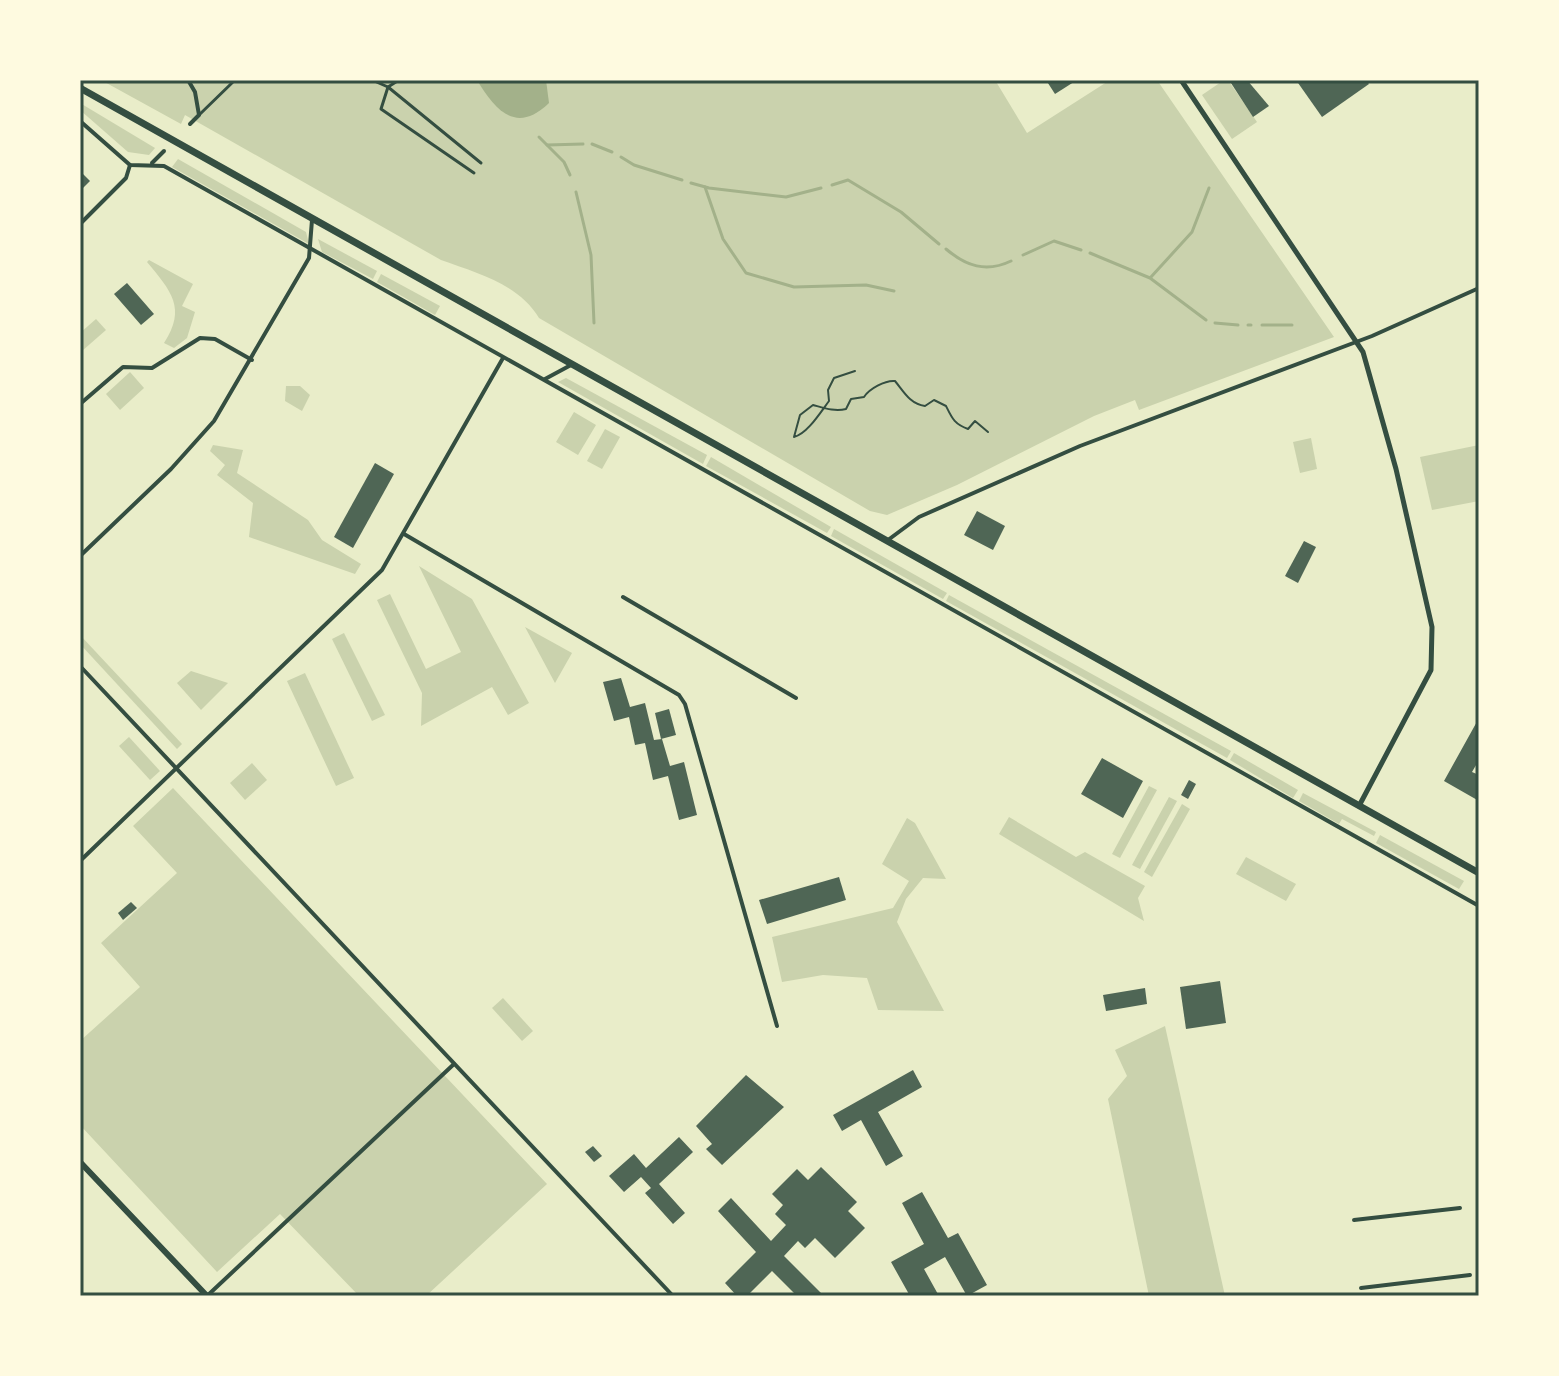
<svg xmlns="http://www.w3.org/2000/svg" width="1559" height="1376" font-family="'DejaVu Sans',sans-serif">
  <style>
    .green { fill: #cad2ad }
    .water { fill: #a3b18a }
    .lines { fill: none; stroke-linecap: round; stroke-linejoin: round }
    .stream { stroke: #a3b18a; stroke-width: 3 }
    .building { fill: #4f6655 }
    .path { stroke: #344e41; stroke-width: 2 }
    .pedestrian { stroke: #344e41; stroke-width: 3 }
    .minor { stroke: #344e41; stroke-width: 4 }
    .tertiary { stroke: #344e41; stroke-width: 5 }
    .secondary { stroke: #344e41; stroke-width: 6 }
    .trunk { stroke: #344e41; stroke-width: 7 }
    .neatline { fill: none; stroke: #344e41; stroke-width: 3 }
  </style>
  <rect width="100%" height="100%" fill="#e9edc9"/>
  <g class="green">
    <path d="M101,80H995L1027,133L1110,80H1157L1334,337L1139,410L1135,400L1094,416L957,485L887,515L870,511L539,318C519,284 477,273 441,260L185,115L181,124Z"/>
    <path d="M1224,80H1228L1257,122L1232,139L1202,95Z"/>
    <path d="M80,103L155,148L149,155L128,152L80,110Z"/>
    <path d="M178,159L306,232L309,244L172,167Z"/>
    <path d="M318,239L377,271L373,279L322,252Z"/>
    <path d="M149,260L193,284L182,306L195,312L187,338L174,348L164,343C187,308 171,291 147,262Z"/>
    <path d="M381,274L440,306L435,315L377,282Z"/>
    <path d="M96,319L106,330L82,351L80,333Z"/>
    <path d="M130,372L144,388L120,410L106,394Z"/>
    <path d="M566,378L707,455L703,464L558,382Z"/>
    <path d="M286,386H300L310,395L302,411L285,401Z"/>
    <path d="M574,412L596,425L578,455L556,442Z"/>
    <path d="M605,429L620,437L602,469L587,461Z"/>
    <path d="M1311,438L1317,469L1300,473L1293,442Z"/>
    <path d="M213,445L243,450L237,473L308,520L322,540L361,564L355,574L249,537L253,503L217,475L225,465L210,451Z"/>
    <path d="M1479,445V501L1432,510L1420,457Z"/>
    <path d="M711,457L831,527L827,533L706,466Z"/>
    <path d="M834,529L947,593L943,599L831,536Z"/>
    <path d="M419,566L472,599L529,703L508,715L492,687L421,726L422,693L377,600L390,594L426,669L461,652Z"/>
    <path d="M949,595L1231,751L1227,758L946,601Z"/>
    <path d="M525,627L572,653L555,683Z"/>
    <path d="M344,633L385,715L372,721L332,639Z"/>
    <path d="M80,635L182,744L177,749L80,644Z"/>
    <path d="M191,671L228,683L201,710L177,683Z"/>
    <path d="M305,673L354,778L336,786L287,681Z"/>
    <path d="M129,737L160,771L150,780L119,746Z"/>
    <path d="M1234,753L1298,790L1293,798L1230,760Z"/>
    <path d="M252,763L267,780L245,800L230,783Z"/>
    <path d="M1149,786L1157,790L1120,858L1112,854Z"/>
    <path d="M173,788L547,1184L426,1296H359L280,1214L217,1272L80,1125V1041L140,987L101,943L177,873L133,826Z"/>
    <path d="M1303,793L1376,832L1374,836L1342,819L1339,824L1299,801Z"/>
    <path d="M1169,797L1177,801L1140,869L1132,865Z"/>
    <path d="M1182,804L1190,809L1152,877L1144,872Z"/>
    <path d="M1009,817L1076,857L1085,852L1145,886L1138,898L1144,921L999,834Z"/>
    <path d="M907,818L915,823L946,879L923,878L906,899L897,922L944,1011L878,1010L867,978L823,975L782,982L772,937L893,908L909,881L882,864Z"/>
    <path d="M1380,835L1464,881L1459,889L1376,843Z"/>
    <path d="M1246,857L1296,884L1286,901L1236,874Z"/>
    <path d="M503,998L533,1031L522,1041L492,1008Z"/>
    <path d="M1165,1026L1225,1296H1149L1108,1099L1127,1076L1115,1050Z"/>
  </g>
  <path class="water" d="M477,80H546L549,103C516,135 495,110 477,80Z"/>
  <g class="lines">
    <g class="stream">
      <path d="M539,137L564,162L570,175"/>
      <path d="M592,144L612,152"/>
      <path d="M547,145L583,144"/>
      <path d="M621,157L634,165L682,180"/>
      <path d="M691,183L709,188L786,197L821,188"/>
      <path d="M832,185L848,180L901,212L939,244"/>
      <path d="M705,187L723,239L746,273L794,287L866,285L894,291"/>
      <path d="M576,192L591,255L594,323"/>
      <path d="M946,249C966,266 986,273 1011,261"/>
      <path d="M1090,253L1150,278L1206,320"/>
      <path d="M1023,255L1054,241L1081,250"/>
      <path d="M1151,277L1192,232L1209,188"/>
      <path d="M1215,323L1238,325"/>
      <path d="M1248,325H1251"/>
      <path d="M1262,325H1292"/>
    </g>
  </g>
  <g class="building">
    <path d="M1046,80H1077L1055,94Z"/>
    <path d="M1229,80H1247L1269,106L1253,117Z"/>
    <path d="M1296,80H1366L1369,84L1322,117Z"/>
    <path d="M80,171L90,181L80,191Z"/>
    <path d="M127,283L154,314L141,325L114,294Z"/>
    <path d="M375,463L394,474L353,548L334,537Z"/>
    <path d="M977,511L1005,526L993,550L964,535Z"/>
    <path d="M1304,541L1316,547L1298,583L1285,576Z"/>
    <path d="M621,678L630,707L645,703L654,740L662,739L670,766L684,762L697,815L679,820L668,776L653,780L645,743L635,745L629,717L614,721L603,682Z"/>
    <path d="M669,709L676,735L661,739L655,713Z"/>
    <path d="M1479,718V760L1472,772L1479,775V801L1444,781Z"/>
    <path d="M1102,758L1143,781L1123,818L1081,794Z"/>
    <path d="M1189,780L1196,784L1188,799L1181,795Z"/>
    <path d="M839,877L846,900L767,924L759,900Z"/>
    <path d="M131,902L137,908L123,920L118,913Z"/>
    <path d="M1220,981L1226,1023L1186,1029L1180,987Z"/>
    <path d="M1145,988L1147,1004L1106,1011L1103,995Z"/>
    <path d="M913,1070L922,1087L878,1112L903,1156L886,1166L861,1120L842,1131L833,1115Z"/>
    <path d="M746,1075L784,1107L722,1165L706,1149L712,1144L696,1126Z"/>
    <path d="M679,1137L693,1152L659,1184L685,1213L673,1224L645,1193L651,1188L641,1177L624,1192L609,1176L634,1154L646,1168Z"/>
    <path d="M593,1146L602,1156L594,1162L585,1152Z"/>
    <path d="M821,1167L857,1202L848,1211L865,1228L835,1258L815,1238L805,1248L798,1241L784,1256L824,1296H797L772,1271L747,1296H737L725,1283L756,1252L718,1211L731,1198L771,1241L786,1225L775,1214L783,1205L772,1194L797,1169L808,1180Z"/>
    <path d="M922,1192L948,1238L958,1233L987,1285L967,1296L945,1257L924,1269L939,1296H910L891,1262L924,1244L902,1203Z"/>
  </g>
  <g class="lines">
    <path class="path" d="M855,371L834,378L828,390L829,401C820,413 807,434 794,437L800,415L813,405C824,408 835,412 846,409L851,399L864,397C869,389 885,380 895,381C904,392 910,404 925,406L934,400L946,406C952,418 954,424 968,429L975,421L988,432"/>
    <g class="pedestrian">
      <path d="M372,80L388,87L481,163"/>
      <path d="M399,80L388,87L381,109L474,173"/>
      <path d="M199,115L235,80"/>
    </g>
    <g class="minor">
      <path d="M188,80L195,92L199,115L190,124"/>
      <path d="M80,121L130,165L164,166L1479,906"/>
      <path d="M152,163L164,151"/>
      <path d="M80,224L126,178L130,165"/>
      <path d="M545,379L571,365"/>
      <path d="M80,404L123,367L152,368L200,338L215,339L252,360"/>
      <path d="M404,534L679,695L685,704L777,1026"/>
      <path d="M888,540L919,517L1080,446L1372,336L1479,288"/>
      <path d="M80,556L171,469L214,421L309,258L312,220"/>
      <path d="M623,597L796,698"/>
      <path d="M80,666L673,1296"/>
      <path d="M80,861L382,570L503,358"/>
      <path d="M1354,1220L1460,1208"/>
      <path d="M1361,1288L1470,1275"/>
      <path d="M207,1296L454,1064"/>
    </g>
    <path class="tertiary" d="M1181,80L1363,352L1396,469L1432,627L1431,670L1359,806"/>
    <path class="secondary" d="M80,1162L207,1296"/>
    <path class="trunk" d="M80,88L1479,873"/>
  </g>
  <rect width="1559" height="1376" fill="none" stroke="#fefae0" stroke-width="164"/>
  <rect x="82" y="82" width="1395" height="1212" class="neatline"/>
</svg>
